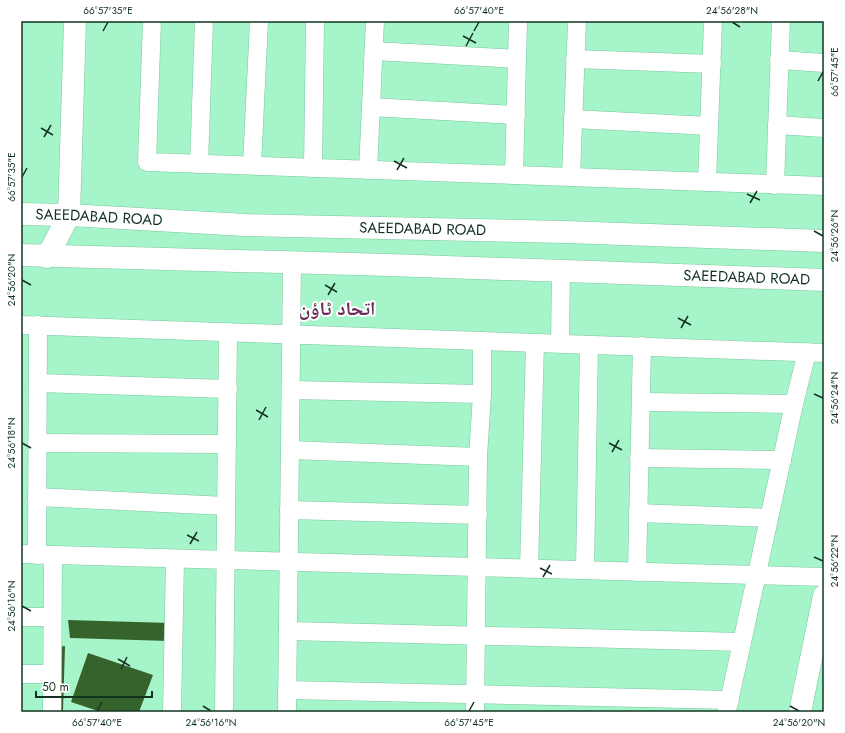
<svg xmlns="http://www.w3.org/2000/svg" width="845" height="733" font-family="Jost,'Noto Naskh Arabic',sans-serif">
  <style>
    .building { fill: #36632c }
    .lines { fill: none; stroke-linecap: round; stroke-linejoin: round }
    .street-casing { stroke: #79c79e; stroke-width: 19 }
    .secondary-casing { stroke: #79c79e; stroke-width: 23 }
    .street { stroke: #fff; stroke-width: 18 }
    .secondary { stroke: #fff; stroke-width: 22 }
    .ticks { fill: none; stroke: #123323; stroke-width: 1.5 }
    .labels { text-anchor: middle; stroke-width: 4; stroke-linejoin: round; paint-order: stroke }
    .street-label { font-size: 15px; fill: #123323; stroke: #fff }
    .district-label { font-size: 19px; font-weight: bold; fill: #672c56; stroke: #fff }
    .neatline { fill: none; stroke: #123323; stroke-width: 1.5 }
    .ticks-label { font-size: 10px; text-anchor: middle; fill: #123323 }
  </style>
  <rect width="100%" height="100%" fill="#a6f5ca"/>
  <g class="building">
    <path d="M68,620L170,623L169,641L70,638Z"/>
    <path d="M65,646L63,712H56L57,647Z"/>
    <path d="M88,653L153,675L139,712H101L71,702Z"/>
  </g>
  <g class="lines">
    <g class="street-casing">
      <g id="street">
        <path d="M152,21L147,162L824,186"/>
        <path d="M374,51L517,59"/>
        <path d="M575,59L712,64"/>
        <path d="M779,60L824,63"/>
        <path d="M371,107L516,115"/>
        <path d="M573,119L709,126"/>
        <path d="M777,125L824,128"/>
        <path d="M199,164L204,21"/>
        <path d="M252,165L259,21"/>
        <path d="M313,168L315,21"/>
        <path d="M368,170L375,21"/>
        <path d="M514,175L518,21"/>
        <path d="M571,177L577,21"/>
        <path d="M707,182L713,21"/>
        <path d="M775,185L781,21"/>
        <path d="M21,325L824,353"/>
        <path d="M560,343L561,271"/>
        <path d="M38,383L228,389"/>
        <path d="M291,390L482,394"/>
        <path d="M641,402L794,404"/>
        <path d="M37,443L227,444"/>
        <path d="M290,450L478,457"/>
        <path d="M639,458L782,460"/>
        <path d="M37,497L226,506"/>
        <path d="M289,510L478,515"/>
        <path d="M638,513L769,518"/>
        <path d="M21,554L824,577"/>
        <path d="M37,555L38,325"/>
        <path d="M529,569L535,343"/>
        <path d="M585,570L589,345"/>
        <path d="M637,572L642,346"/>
        <path d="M21,617H52"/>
        <path d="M288,631L742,642"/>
        <path d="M21,674H52"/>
        <path d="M287,690L730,700"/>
        <path d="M727,711L794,404L807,352"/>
        <path d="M52,712L53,555"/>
        <path d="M172,712L175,559"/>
        <path d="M224,712L228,332"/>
        <path d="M287,712L292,263"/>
        <path d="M475,712L478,457L482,394V341"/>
      </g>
    </g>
    <g class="secondary-casing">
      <g id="secondary">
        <path id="s1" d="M21,214L69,215L245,225L565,232L824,241"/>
        <path id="s2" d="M21,255L389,265L824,280"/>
        <path d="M47,257L69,215L75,21"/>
        <path d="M800,712L824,596"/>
      </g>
    </g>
    <use href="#street" class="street"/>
    <use href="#secondary" class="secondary"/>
  </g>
  <path class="ticks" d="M732,22L740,27M103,31L108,22M474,31L479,22M463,36L476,43M466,46L473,33M818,81L823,72M41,128L53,135M44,137L51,125M394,161L407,168M397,170L404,158M22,177L27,168M747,194L760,200M750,203L757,191M814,231L823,236M22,280L31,285M325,285L337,292M328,295L335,283M678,318L691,325M681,328L688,316M814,394L823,398M256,410L268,417M259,420L266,407M22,443L31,448M609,443L622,450M612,452L619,440M187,535L199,541M190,544L197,532M814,557L823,561M540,568L552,574M543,577L550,565M22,606L31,611M118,659L130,666M121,669L127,657M203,706L211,711M790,706L799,711M97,711L102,702M469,711L474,702"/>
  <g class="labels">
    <g class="street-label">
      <text dy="5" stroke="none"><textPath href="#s1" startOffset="78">SAEEDABAD ROAD</textPath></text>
      <text dy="5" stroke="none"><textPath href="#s1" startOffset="402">SAEEDABAD ROAD</textPath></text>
      <text dy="5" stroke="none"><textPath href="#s2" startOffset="726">SAEEDABAD ROAD</textPath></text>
    </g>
    <g class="district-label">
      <text x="337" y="315">اتحاد ٹاؤن</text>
    </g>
  </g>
  <rect width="845" height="733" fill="none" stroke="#ffffff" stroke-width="44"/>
  <path d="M36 691v6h116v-6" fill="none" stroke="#123323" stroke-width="2"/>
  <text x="42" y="691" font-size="12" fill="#123323" stroke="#ffffff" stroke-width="3" paint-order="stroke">50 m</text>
  <rect x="22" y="22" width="801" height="689" class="neatline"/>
  <g class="ticks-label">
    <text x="108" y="14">66°57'35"E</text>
    <text x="479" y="14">66°57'40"E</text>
    <text x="732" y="14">24°56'28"N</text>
    <text transform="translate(834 72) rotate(-90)" y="4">66°57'45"E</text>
    <text transform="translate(11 177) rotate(-90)" y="4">66°57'35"E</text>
    <text transform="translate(834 236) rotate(-90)" y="4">24°56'26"N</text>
    <text transform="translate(11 280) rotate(-90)" y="4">24°56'20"N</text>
    <text transform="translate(834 398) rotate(-90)" y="4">24°56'24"N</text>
    <text transform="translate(11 443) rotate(-90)" y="4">24°56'18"N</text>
    <text transform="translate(834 561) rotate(-90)" y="4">24°56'22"N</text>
    <text transform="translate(11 606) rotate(-90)" y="4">24°56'16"N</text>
    <text x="97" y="726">66°57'40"E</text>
    <text x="211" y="726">24°56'16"N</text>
    <text x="469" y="726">66°57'45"E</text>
    <text x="799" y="726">24°56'20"N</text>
  </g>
</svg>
